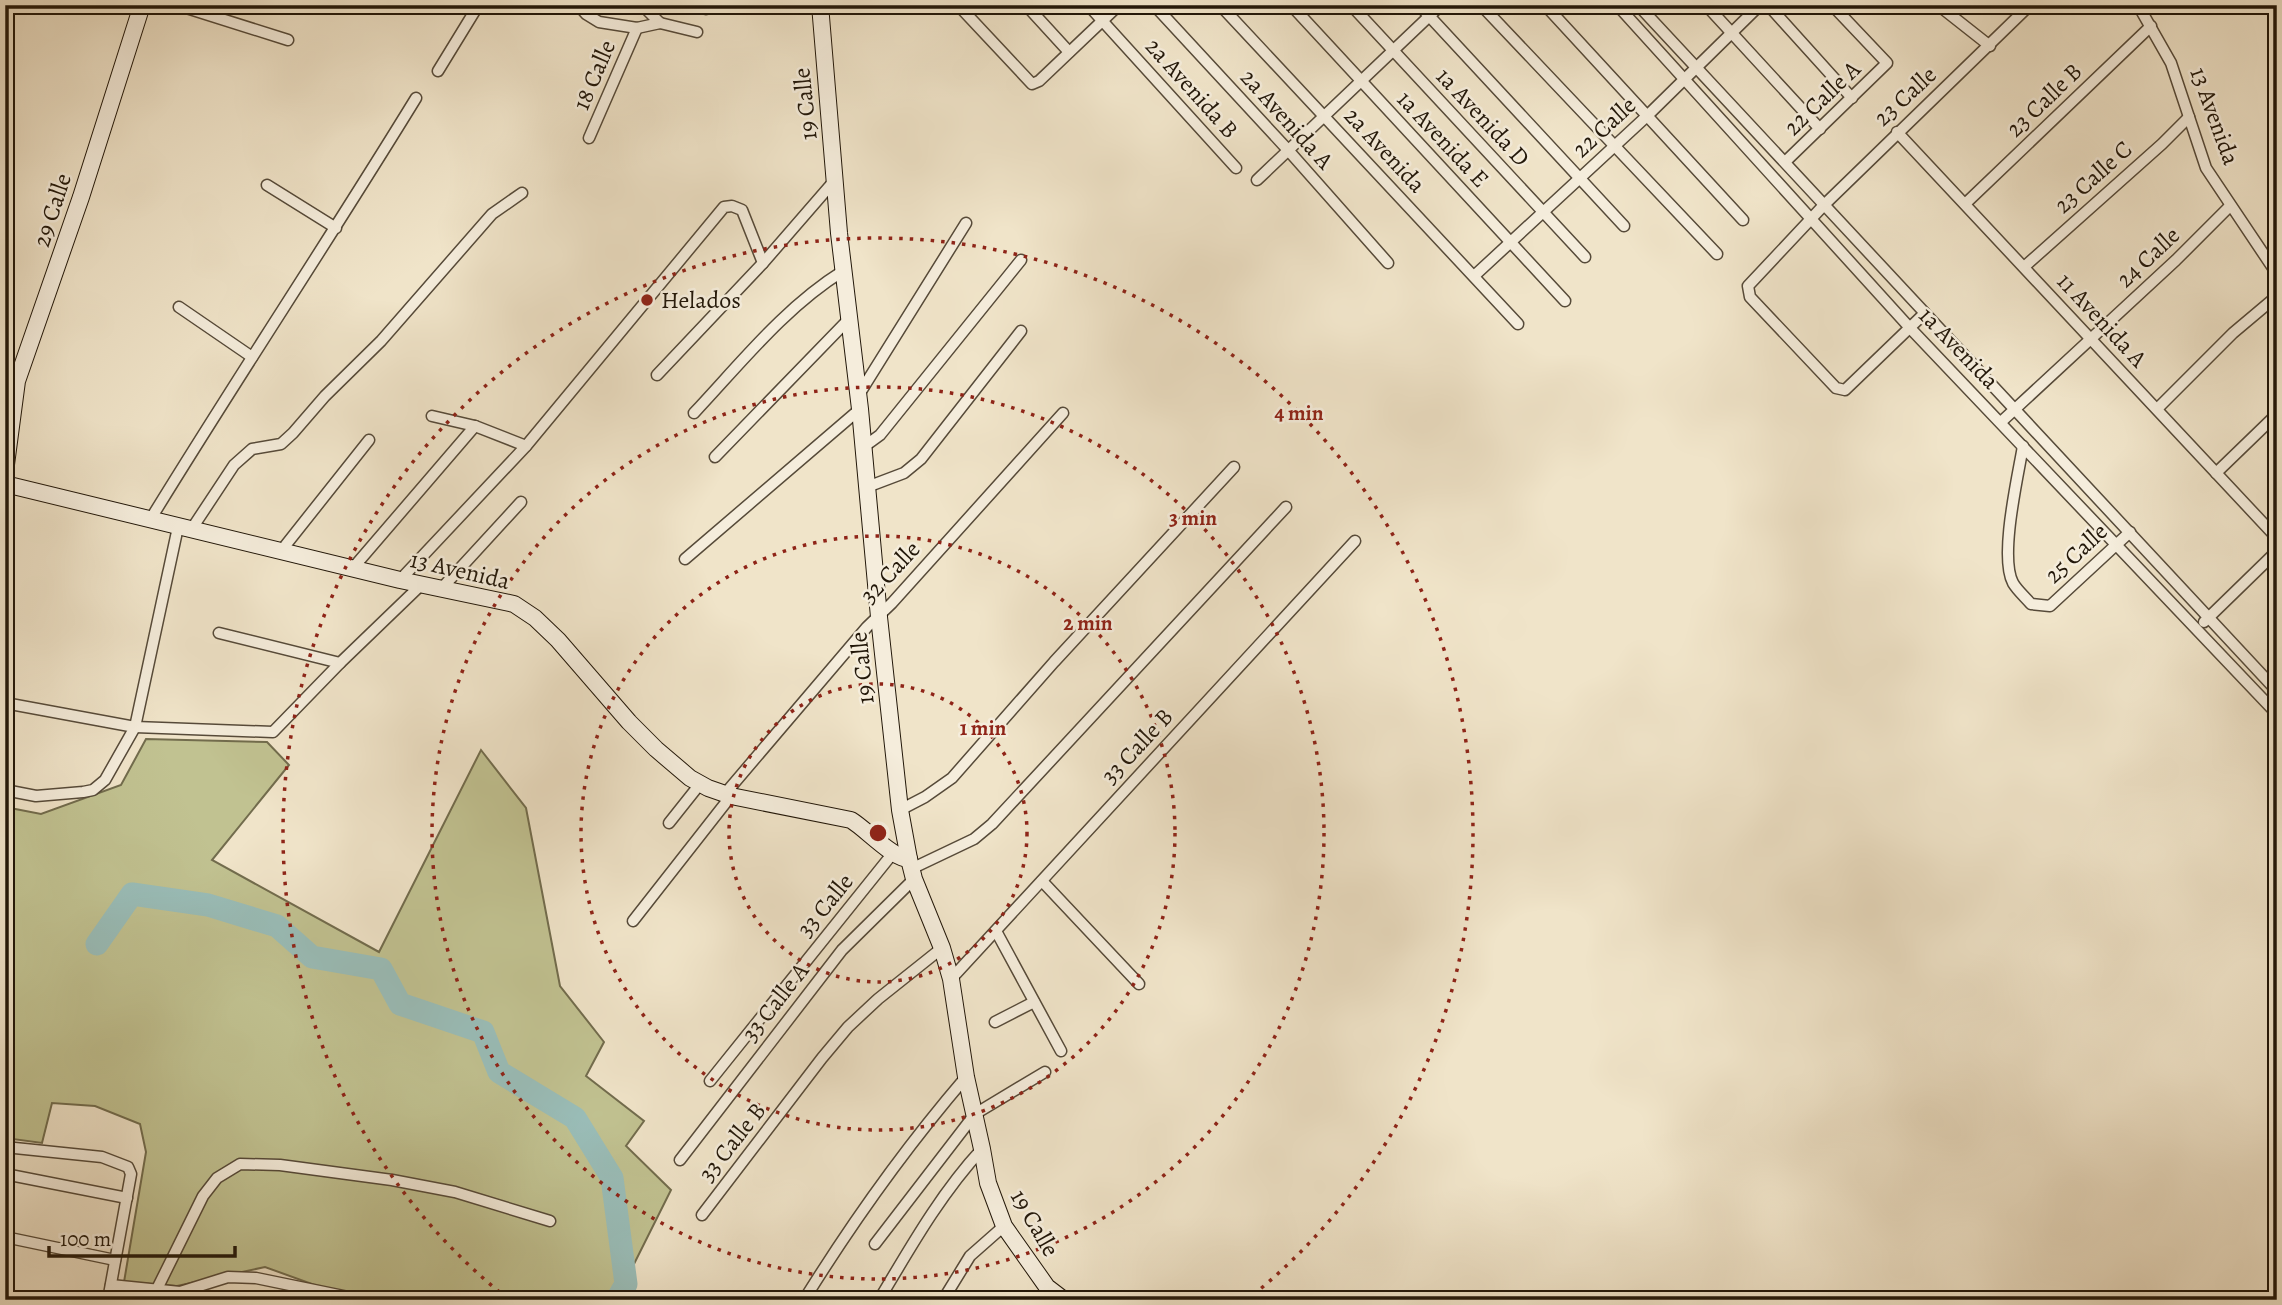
<svg xmlns="http://www.w3.org/2000/svg" width="2282" height="1305" font-family="Alegreya,serif">
  <style>
    .green { fill: #c1c291; stroke: #726c4d; stroke-width: 2 }
    .lines { fill: none; stroke-linecap: round; stroke-linejoin: round }
    .river { stroke: #9abeb9; stroke-width: 23 }
    .street-casing { stroke: #564a39; stroke-width: 13 }
    .secondary-casing { stroke: #221709; stroke-width: 18 }
    .street { stroke: #f5eddc; stroke-width: 10 }
    .secondary { stroke: #f5eddc; stroke-width: 16 }
    .ring { fill: none; stroke: #8f2418; stroke-width: 3.5; stroke-dasharray: 3.5 7 }
    .poi-dot { fill: #8f2418; stroke: #f5eddc; stroke-width: 2.5 }
    .labels { text-anchor: middle; stroke-width: 5; stroke-linejoin: round; paint-order: stroke }
    .street-label { font-size: 24px; fill: #221709; stroke: #f5eddc }
    .poi-label { font-size: 24px; fill: #221709; stroke: #f5eddc; text-anchor: start }
    .centre { fill: #8f2418; stroke: #f5eddc; stroke-width: 3.5 }
    .ring-label { font-size: 21px; text-anchor: middle; font-weight: bold; fill: #8f2418; stroke: #f5eddc; stroke-width: 5; stroke-linejoin: round; paint-order: stroke }
  </style>
  <rect width="100%" height="100%" fill="#f0e4c9"/>
  <filter id="stains"><feTurbulence type="fractalNoise" baseFrequency=".00286" numOctaves="4"/><feColorMatrix values="0 0 0 0 .2 0 0 0 0 .09 0 0 0 0 .02 0 0 0 .5 -.17"/></filter>
  <radialGradient id="worn" r=".72"><stop offset=".6" stop-color="#630" stop-opacity="0"/><stop offset="1" stop-color="#630" stop-opacity=".3"/></radialGradient>
  <path class="green" d="M146,739L267,742L289,765L212,860L379,952L481,750L526,808L560,986L604,1042L586,1076L644,1121L626,1146L671,1190L616,1300H356L265,1267L177,1286L124,1282L146,1152L140,1124L95,1106L52,1103L42,1143L5,1138V807L41,814L121,785Z"/>
  <g class="lines">
    <path class="river" d="M97,944L132,894L208,905L277,926L312,957L381,969L400,1004L483,1032L499,1072L575,1118L612,1178L626,1284L617,1300"/>
    <g class="street-casing">
      <g id="street">
        <path d="M177,5L288,40"/>
        <path d="M578,5L586,14L599,22L637,28L660,23L697,32"/>
        <path d="M642,5L660,23"/>
        <path d="M702,5L706,9"/>
        <path d="M958,5L1032,84L1039,81L1119,5"/>
        <path d="M1026,5L1069,52"/>
        <path d="M1088,5L1236,168"/>
        <path d="M1154,5L1288,150L1388,263"/>
        <path d="M1220,5L1518,324"/>
        <path d="M1291,5L1565,301"/>
        <path d="M1351,5L1585,257"/>
        <path d="M1419,5L1624,226"/>
        <path d="M1481,5L1717,254"/>
        <path d="M1545,5L1743,220"/>
        <path d="M1617,5L1910,328L2277,714"/>
        <path d="M1638,5L2277,691"/>
        <path d="M1706,5L1820,129"/>
        <path d="M1768,5L1852,98"/>
        <path d="M1938,5L1990,46"/>
        <path d="M2138,5L2171,63L2206,168L2277,274"/>
        <path d="M438,71L476,9V5"/>
        <path d="M1897,132L2277,538"/>
        <path d="M589,138L637,28"/>
        <path d="M1785,162L1887,63L1832,5"/>
        <path d="M1257,180L1441,5"/>
        <path d="M267,185L336,228"/>
        <path d="M1965,204L2151,26"/>
        <path d="M2024,267L2162,144L2189,117"/>
        <path d="M1474,276L1647,116L1760,5"/>
        <path d="M179,307L252,357"/>
        <path d="M1925,313L1845,390L1836,388L1750,297L1748,286L1824,205L2030,5"/>
        <path d="M657,375L763,263L835,180"/>
        <path d="M858,396L966,223"/>
        <path d="M2157,409L2233,333L2277,296"/>
        <path d="M694,413C741,363 785,307 843,271"/>
        <path d="M432,416L475,426L526,446"/>
        <path d="M2001,422L2176,260L2230,206"/>
        <path d="M863,444L869,443L880,435L1021,260"/>
        <path d="M2023,446C2018,476 1999,557 2013,583C2017,590 2025,597 2031,604L2050,606L2130,532"/>
        <path d="M715,457L849,319"/>
        <path d="M2216,473L2277,414"/>
        <path d="M867,487L904,473L921,459L1021,331"/>
        <path d="M150,520C237,378 329,240 416,98"/>
        <path d="M191,530L234,465L252,449L281,444L293,433L325,396L381,341L492,214L522,193"/>
        <path d="M281,551L369,440"/>
        <path d="M685,559L860,409"/>
        <path d="M353,568L475,426"/>
        <path d="M400,580L526,446L724,207L732,206L742,210L763,263"/>
        <path d="M442,588L521,502"/>
        <path d="M2204,622L2277,551"/>
        <path d="M219,633L340,663"/>
        <path d="M5,703L135,727L273,732L340,663L422,584"/>
        <path d="M5,790L36,796L83,792L93,790L105,780L135,727L178,527"/>
        <path d="M724,795L867,627L892,603L1063,413"/>
        <path d="M900,810L925,797L952,778L1054,662L1234,467"/>
        <path d="M669,823L700,784"/>
        <path d="M911,869L974,839L992,824L1286,507"/>
        <path d="M1042,881L1139,984"/>
        <path d="M633,921L731,796"/>
        <path d="M996,931L1061,1051"/>
        <path d="M951,979L1355,541"/>
        <path d="M995,1022L1034,1002"/>
        <path d="M710,1081L893,853"/>
        <path d="M5,1147L102,1157L128,1167L131,1174L108,1300"/>
        <path d="M680,1160L842,950L914,879"/>
        <path d="M5,1174L127,1198"/>
        <path d="M702,1215L822,1058L848,1027L878,999L942,948"/>
        <path d="M5,1237L115,1260"/>
        <path d="M875,1244L975,1114L1045,1072"/>
        <path d="M111,1285L180,1292L228,1277L256,1278L363,1300"/>
        <path d="M157,1289L203,1196L217,1178L240,1164L280,1165L392,1180L455,1192L550,1221"/>
        <path d="M804,1300C853,1221 906,1147 966,1077"/>
        <path d="M879,1300C910,1248 941,1193 982,1149"/>
        <path d="M943,1300L970,1256L1004,1226"/>
      </g>
    </g>
    <g class="secondary-casing">
      <g id="secondary">
        <path d="M820,5L839,233L860,409L879,617L900,810L909,859L914,879L942,948L951,979L966,1077L982,1149L988,1183L1004,1226L1047,1287L1064,1300"/>
        <path d="M5,472L17,381L81,197L142,5"/>
        <path d="M5,484L400,580L514,604L535,618L558,640L629,722L656,749L690,778L708,788L731,796L851,820C866,829 893,859 909,859"/>
      </g>
    </g>
    <use href="#street" class="street"/>
    <use href="#secondary" class="secondary"/>
  </g>
  <g class="ring">
    <circle cx="878" cy="833" r="149"/>
    <circle cx="878" cy="833" r="297"/>
    <circle cx="878" cy="833" r="446"/>
    <path d="M508 1299A595 595 0 1 1 1248 1299"/>
  </g>
  <circle class="poi-dot" cx="647" cy="300" r="7"/>
  <g class="labels">
    <g class="street-label">
      <text transform="translate(594 75) rotate(-67)" y="8">18 Calle</text>
      <text transform="translate(1192 88) rotate(48)" y="8">2a Avenida B</text>
      <text transform="translate(1905 96) rotate(-43)" y="8">23 Calle</text>
      <text transform="translate(1822 98) rotate(-44)" y="8">22 Calle A</text>
      <text transform="translate(2044 100) rotate(-44)" y="8">23 Calle B</text>
      <text transform="translate(805 104) rotate(-96)" y="8">19 Calle</text>
      <text transform="translate(2215 116) rotate(70)" y="8">13 Avenida</text>
      <text transform="translate(1483 117) rotate(47)" y="8">1a Avenida D</text>
      <text transform="translate(1287 119) rotate(48)" y="8">2a Avenida A</text>
      <text transform="translate(1604 127) rotate(-43)" y="8">22 Calle</text>
      <text transform="translate(1443 139) rotate(47)" y="8">1a Avenida E</text>
      <text transform="translate(1385 150) rotate(47)" y="8">2a Avenida</text>
      <text transform="translate(2093 177) rotate(-42)" y="8">23 Calle C</text>
      <text transform="translate(52 210) rotate(-72)" y="8">29 Calle</text>
      <text transform="translate(2148 257) rotate(-43)" y="8">24 Calle</text>
      <text transform="translate(2102 320) rotate(47)" y="8">11 Avenida A</text>
      <text transform="translate(1959 348) rotate(46)" y="8">1a Avenida</text>
      <text transform="translate(2076 553) rotate(-43)" y="8">25 Calle</text>
      <text transform="translate(460 570) rotate(13)" y="8">13 Avenida</text>
      <text transform="translate(890 572) rotate(-47)" y="8">32 Calle</text>
      <text transform="translate(862 668) rotate(-96)" y="8">19 Calle</text>
      <text transform="translate(1137 746) rotate(-47)" y="8">33 Calle B</text>
      <text transform="translate(825 905) rotate(-51)" y="8">33 Calle</text>
      <text transform="translate(775 1002) rotate(-52)" y="8">33 Calle A</text>
      <text transform="translate(732 1142) rotate(-52)" y="8">33 Calle B</text>
      <text transform="translate(1035 1223) rotate(60)" y="8">19 Calle</text>
    </g>
    <g class="poi-label">
      <text x="661" y="308">Helados</text>
    </g>
  </g>
  <circle cx="878" cy="833" r="10" class="centre"/>
  <g class="ring-label">
    <text x="1299" y="420">4 min</text>
    <text x="1193" y="525">3 min</text>
    <text x="1088" y="630">2 min</text>
    <text x="983" y="735">1 min</text>
  </g>
  <rect width="2282" height="1305" fill="none" stroke="#f0e4c9" stroke-width="28"/>
  <rect x="7" y="7" width="2268" height="1291" fill="none" stroke="#221709" stroke-width="3.5"/>
  <rect x="14" y="14" width="2254" height="1277" fill="none" stroke="#221709" stroke-width="2"/>
  <path d="M49 1246v10h186v-10" fill="none" stroke="#221709" stroke-width="3.5"/>
  <text x="60" y="1246" font-size="21" fill="#221709" stroke="#f5eddc" stroke-width="5" paint-order="stroke">100 m</text>
  <rect width="100%" height="100%" filter="url(#stains)"/>
  <rect width="100%" height="100%" fill="url(#worn)"/>
</svg>
